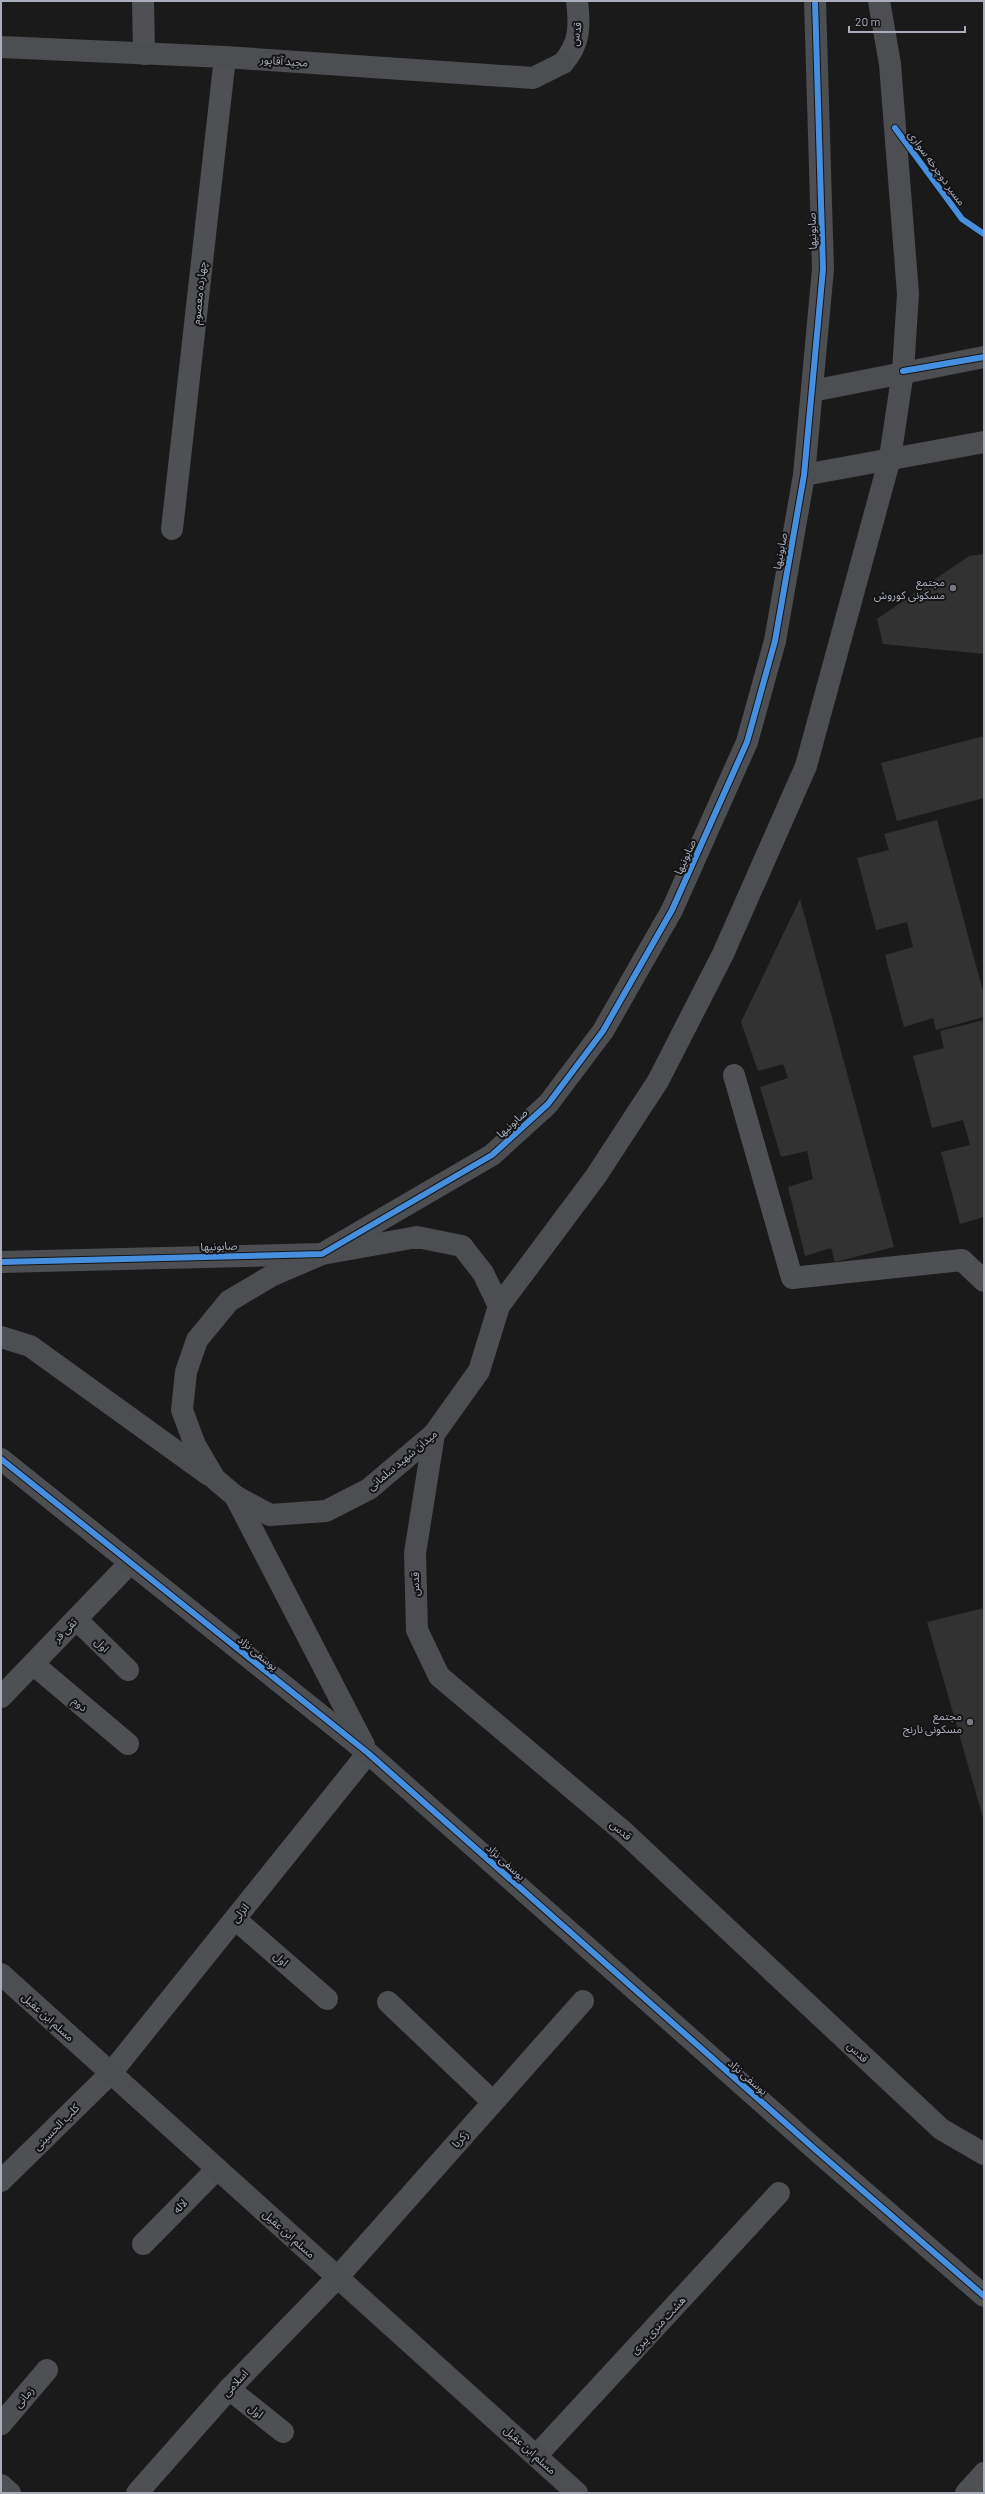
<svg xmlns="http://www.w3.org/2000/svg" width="985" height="2494" font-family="Barlow,'Noto Sans Arabic',sans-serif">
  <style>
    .building { fill: #323232 }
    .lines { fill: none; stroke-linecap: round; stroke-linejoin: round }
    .lane { stroke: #4f5054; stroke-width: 22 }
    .street { stroke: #4f5054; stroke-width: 22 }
    .secondary { stroke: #4d4e52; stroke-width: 22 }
    .cycleway-casing { stroke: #141416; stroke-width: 8 }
    .cycleway { stroke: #468fdf; stroke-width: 6 }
    .poi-dot { fill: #787a83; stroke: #141416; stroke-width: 1.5 }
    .labels { text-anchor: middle; stroke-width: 4; stroke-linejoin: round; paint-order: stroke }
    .street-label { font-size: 11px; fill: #aaaebc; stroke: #141416 }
    .poi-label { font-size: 11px; fill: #aaaebc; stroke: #141416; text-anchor: end }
  </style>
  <rect width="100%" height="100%" fill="#1a1a1a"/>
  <g class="building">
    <path d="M984,554V654L883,644L877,619L969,556Z"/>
    <path d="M984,736V798L897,821L881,763Z"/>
    <path d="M937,820L984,995V1017L936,1030L933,1018L904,1027L885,955L913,947L907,922L876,930L857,858L889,850L884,834Z"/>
    <path d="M800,899L894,1247L835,1262L831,1248L805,1256L788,1187L813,1179L807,1151L781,1157L760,1087L788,1078L783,1064L758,1071L741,1022Z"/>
    <path d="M984,1020V1217L960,1224L941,1152L970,1145L963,1120L932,1128L913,1056L944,1048L940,1031Z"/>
    <path d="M984,1608V1821L927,1622Z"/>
  </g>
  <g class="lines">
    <path class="lane" d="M33,1664L128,1744"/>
    <g class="street">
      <path d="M143,1L144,54"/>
      <path d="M563,63C580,44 580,26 577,1"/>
      <path d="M172,529L225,57"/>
      <path d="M734,1075L792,1278L962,1260L984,1281"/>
      <path d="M76,1619L128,1670"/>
      <path d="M1,1697L130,1563"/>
      <path d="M235,1919L327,1999"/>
      <path d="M388,2002L493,2102"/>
      <path d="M1,2181L111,2073L368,1753"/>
      <path d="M143,2244L217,2169"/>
      <path d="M229,2389L283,2432"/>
      <path d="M1,2424L47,2370"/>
      <path d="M536,2456L779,2193"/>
      <path d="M1,2485L10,2493"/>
      <path d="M137,2493L229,2389L337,2278L583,2001"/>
      <path d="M966,2493L984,2473"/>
    </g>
    <g class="secondary">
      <path d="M1,47L225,57L533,78L563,63"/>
      <path d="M812,391L984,357"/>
      <path d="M804,475L984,442"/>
      <path d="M417,1237L462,1246L483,1273L499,1306L479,1371L434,1434L369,1489L326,1511L270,1515L235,1496L215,1479L195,1445L182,1410L186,1372L197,1340L229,1301L271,1276L322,1254Z"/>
      <path d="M1,1262L322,1254L492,1155L548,1104L603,1031L672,910L747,742L775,641L804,475L823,269L815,1"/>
      <path d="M499,1306L596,1176L658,1081L723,954L806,766L890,458L903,371L908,294L890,64L879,1"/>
      <path d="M1,1337L30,1346L209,1475"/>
      <path d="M434,1434L415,1553L417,1630L439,1676L625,1833L941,2129L984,2154"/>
      <path d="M1,1459L368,1753L817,2151L984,2296"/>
      <path d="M235,1496L364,1745"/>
      <path d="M1,1974L577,2493"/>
    </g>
    <g class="cycleway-casing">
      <g id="cycleway">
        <path d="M895,128L962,219L984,234"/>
        <path d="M903,371L984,357"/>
        <path d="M1,1262L322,1254L492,1155L548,1104L603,1031L672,910L747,742L775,641L804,475L823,269L815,1"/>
        <path d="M1,1459L368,1753L817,2151L984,2296"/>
      </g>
    </g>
    <use href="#cycleway" class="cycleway"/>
  </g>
  <g class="poi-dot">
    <circle cx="953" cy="588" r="4"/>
    <circle cx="970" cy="1722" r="4"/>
  </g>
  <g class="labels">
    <g class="street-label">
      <text transform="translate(576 34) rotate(-81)" y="4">قدس</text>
      <text transform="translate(284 61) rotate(4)" y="4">مجید آقاپور</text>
      <text transform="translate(937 168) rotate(54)" y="4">مسیر دوچرخه سواری</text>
      <text transform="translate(812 231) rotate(-92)" y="4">صابونیها</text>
      <text transform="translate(199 293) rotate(-84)" y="4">چهارده معصوم</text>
      <text transform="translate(780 551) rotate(-80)" y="4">صابونیها</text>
      <text transform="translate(685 857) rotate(-66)" y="4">صابونیها</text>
      <text transform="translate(512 1123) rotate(-42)" y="4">صابونیها</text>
      <text transform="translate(219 1246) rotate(-2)" y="4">صابونیها</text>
      <text transform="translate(402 1460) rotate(-40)" y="4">میدان شهید سلمانی</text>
      <text transform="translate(415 1584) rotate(-91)" y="4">قدس</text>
      <text transform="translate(65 1630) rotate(-46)" y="4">تقی فر</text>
      <text transform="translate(102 1645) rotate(44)" y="4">اول</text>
      <text transform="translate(258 1653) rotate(39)" y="4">یوسفی نژاد</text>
      <text transform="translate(80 1704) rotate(40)" y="4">دوم</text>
      <text transform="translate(621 1830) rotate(41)" y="4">قدس</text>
      <text transform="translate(506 1862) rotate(42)" y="4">یوسفی نژاد</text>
      <text transform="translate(240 1913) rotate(-51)" y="4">انزلی</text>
      <text transform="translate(281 1959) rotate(41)" y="4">اول</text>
      <text transform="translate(48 2017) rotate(42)" y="4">مسلم ابن عقیل</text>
      <text transform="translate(858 2052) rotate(44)" y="4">قدس</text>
      <text transform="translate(748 2077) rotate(41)" y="4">یوسفی نژاد</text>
      <text transform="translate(56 2127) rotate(-45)" y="4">کلب الحسینی</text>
      <text transform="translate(460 2139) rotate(-48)" y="4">زکریا</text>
      <text transform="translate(180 2206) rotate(-45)" y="4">لاله</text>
      <text transform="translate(289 2234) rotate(42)" y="4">مسلم ابن عقیل</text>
      <text transform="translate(658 2325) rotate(-47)" y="4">هشت متری پیری</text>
      <text transform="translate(235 2383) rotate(-47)" y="4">اسلامی</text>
      <text transform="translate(24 2397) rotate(-49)" y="4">زمانی</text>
      <text transform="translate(256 2411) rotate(38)" y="4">اول</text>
      <text transform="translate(530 2450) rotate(42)" y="4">مسلم ابن عقیل</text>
    </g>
    <g class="poi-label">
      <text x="945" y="586">مجتمع<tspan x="945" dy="13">مسکونی کوروش</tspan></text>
      <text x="962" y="1720">مجتمع<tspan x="962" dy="13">مسکونی نارنج</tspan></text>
    </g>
  </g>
  <rect width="985" height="2494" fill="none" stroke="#aaaebc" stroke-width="4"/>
  <path d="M849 26v6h116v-6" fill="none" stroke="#aaaebc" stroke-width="2"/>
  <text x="855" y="26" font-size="12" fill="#aaaebc" stroke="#141416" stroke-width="3" paint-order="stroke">20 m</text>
</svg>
